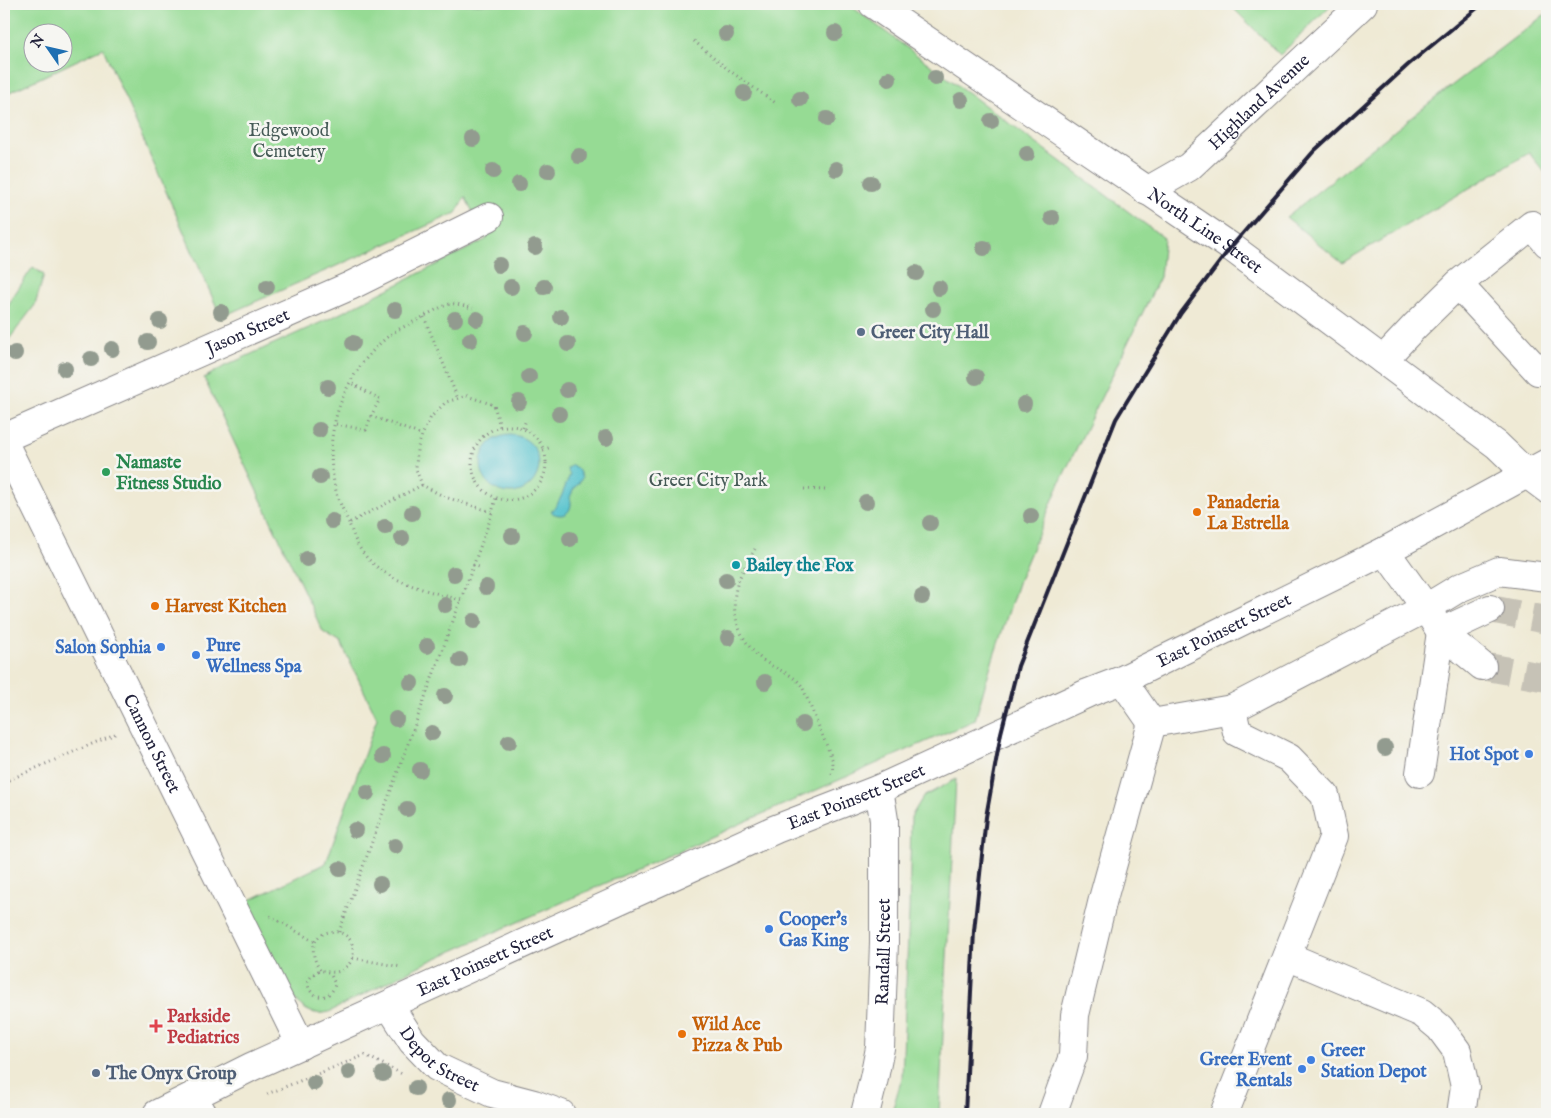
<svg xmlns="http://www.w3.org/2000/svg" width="1551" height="1118" font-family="'IM FELL English',serif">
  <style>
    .green { fill: #96db94; stroke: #5c7e68; fill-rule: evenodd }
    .water { fill: #56c3cd; stroke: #3c7284 }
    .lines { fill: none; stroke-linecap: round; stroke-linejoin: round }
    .minor-tunnel { stroke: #c6c2b6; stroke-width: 28; stroke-dasharray: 28 14; stroke-linecap: butt }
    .minor-casing { stroke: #888688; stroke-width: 30 }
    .major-casing { stroke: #888688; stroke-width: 30 }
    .path { stroke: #888688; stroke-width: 3; stroke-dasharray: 1 4; stroke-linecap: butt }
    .minor { stroke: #fff; stroke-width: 28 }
    .major { stroke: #fff; stroke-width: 28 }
    .rail { stroke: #22223b; stroke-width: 4 }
    .tree { fill: #929b8f }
    .service-dot { fill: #5c6f8a; stroke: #f6f6f2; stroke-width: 2 }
    .leisure-dot { fill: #2e9e5b; stroke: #f6f6f2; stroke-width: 2 }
    .food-dot { fill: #e8710a; stroke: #f6f6f2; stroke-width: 2 }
    .culture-dot { fill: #0f9aa8; stroke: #f6f6f2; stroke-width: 2 }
    .shop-dot { fill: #3f7fe0; stroke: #f6f6f2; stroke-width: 2 }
    .health-dot { fill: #e0444e; stroke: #f6f6f2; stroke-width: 2 }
    .labels { text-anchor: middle; stroke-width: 5; stroke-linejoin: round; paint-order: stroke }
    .street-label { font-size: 18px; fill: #22223b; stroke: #f6f6f2 }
    .park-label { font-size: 18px; fill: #455a56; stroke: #f6f6f2 }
    .service-label { font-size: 18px; font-weight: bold; fill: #4e5e75; stroke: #f6f6f2; text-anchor: start }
    .leisure-label { font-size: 18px; font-weight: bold; fill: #27864d; stroke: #f6f6f2; text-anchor: start }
    .food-label { font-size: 18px; font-weight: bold; fill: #c56008; stroke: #f6f6f2; text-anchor: start }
    .culture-label { font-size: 18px; font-weight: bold; fill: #0d838f; stroke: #f6f6f2; text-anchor: start }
    .shop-label { font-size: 18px; font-weight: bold; fill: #366cbe; stroke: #f6f6f2; text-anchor: start }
    .health-label { font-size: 18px; font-weight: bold; fill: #be3a42; stroke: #f6f6f2; text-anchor: start }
  </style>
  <rect width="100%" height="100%" fill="#f6f6f2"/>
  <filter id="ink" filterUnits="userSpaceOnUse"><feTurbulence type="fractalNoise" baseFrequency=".02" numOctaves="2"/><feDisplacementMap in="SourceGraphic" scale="10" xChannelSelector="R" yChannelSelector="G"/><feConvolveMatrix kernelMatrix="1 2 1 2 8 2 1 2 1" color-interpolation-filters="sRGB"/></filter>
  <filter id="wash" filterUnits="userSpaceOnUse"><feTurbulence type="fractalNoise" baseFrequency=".0096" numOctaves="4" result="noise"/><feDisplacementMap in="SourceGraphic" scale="20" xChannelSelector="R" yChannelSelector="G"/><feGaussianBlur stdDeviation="1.12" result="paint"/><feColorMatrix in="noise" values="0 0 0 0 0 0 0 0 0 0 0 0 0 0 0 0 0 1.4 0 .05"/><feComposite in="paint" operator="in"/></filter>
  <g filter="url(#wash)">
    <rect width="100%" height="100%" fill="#efead5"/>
    <g class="green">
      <path d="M4,4H848L1164,238L1160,277L1062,478L1019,580L990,668L975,720L423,964L329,1012C310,1017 300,1007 290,992L244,903L326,863L377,718L341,643L323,632L204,378L225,366L335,316L487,239L465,197L456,213L221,317L103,48L4,95ZM32,32H62V62H32Z"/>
      <path d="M1229,4H1332L1280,55Z"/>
      <path d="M1547,13V175L1529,153L1342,263L1286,217L1442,93Z"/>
      <path d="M33,267L44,275L35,305L4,346V315L12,298Z"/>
      <path d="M956,779L939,1114H891L902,1078L909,913L911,817L923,797Z"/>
    </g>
    <g class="water">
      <circle cx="510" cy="464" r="29"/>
      <path d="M572,465L578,469L582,478C579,484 573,488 571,495C569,499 571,499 571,503C571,515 560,518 551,512C561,502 564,488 570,475L567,469Z"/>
    </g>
  </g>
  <g filter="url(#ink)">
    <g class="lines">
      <g class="minor-tunnel">
        <path d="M1490,609L1547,620"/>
        <path d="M1482,666L1547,678"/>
      </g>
      <g class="minor-casing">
        <g id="minor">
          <path id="s1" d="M1147,191L1189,167L1363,4"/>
          <path d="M1458,284L1538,371L1547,365"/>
          <path d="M1383,360L1415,326L1458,284L1532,225L1547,243"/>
          <path id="s2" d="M4,438L350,286L489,217"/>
          <path id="s3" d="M4,443L301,1045"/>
          <path d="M1385,551L1426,608L1459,588L1499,571L1547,577"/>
          <path d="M1441,632L1482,666"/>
          <path d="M1122,680L1152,723L1232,709L1426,608L1441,632L1490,609"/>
          <path d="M1420,773L1441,632"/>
          <path d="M1287,956L1422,1013L1440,1028L1457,1051L1465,1087L1461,1114"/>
          <path id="s4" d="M389,1005L412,1041L437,1067L492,1093L534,1104L561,1114"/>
          <path d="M192,1097L203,1114"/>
          <path id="s5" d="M865,1114L874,1078L880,1048L884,943V820L879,789"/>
          <path d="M1052,1114L1073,1056L1075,1015L1103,899L1152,723"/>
          <path d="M1224,1114L1334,836L1325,795L1289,758L1237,732L1232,709"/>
        </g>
      </g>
      <g class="major-casing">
        <g id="major">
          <path id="s6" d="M873,4L1231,247L1497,445L1527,474L1547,489"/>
          <path id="s7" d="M157,1114L251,1067L776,829L879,789L1088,693L1122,680L1385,551L1547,463"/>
        </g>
      </g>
      <g class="path">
        <path d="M103,4L107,8"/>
        <path d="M694,41L730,71L777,104"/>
        <path d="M424,317L458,399"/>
        <path d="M371,416L422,435"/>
        <path d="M336,424L366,430L371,416L380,399L349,382"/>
        <circle cx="509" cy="463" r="37"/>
        <path d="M523,428L526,420"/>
        <path d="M543,450L551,447"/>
        <path d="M422,485L349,523L350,526C353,533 355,541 359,547C380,581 425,590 461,600"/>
        <path d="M804,489L826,490"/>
        <path d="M492,512L445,497L422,485L416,469L417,450L422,435L431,417L446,402L467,396L494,405L500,427"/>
        <path d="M349,523C342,508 335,493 333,476C324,424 348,368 390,335C396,330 406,326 413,322C422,318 442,305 451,304C457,303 466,307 473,308"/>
        <path d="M755,549C750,558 743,569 739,579C727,609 739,642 764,661C778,671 791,672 802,686L833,761L832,776"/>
        <path d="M473,565L482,568"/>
        <path d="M4,782L115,734"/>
        <path d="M270,916L315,942"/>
        <path d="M339,932L490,520L496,498"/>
        <path d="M353,958L401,967"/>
        <path d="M320,970C294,928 352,919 353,950C354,957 351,963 346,967C338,974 330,973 320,970C289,986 328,1012 335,984L330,973"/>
        <path d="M267,1094L365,1055L404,1075"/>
        <path d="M689,1114L691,1111"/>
      </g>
      <use href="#minor" class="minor"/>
      <use href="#major" class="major"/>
      <path class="rail" d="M965,1114L974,931L986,817L1001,733L1018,666L1116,419L1181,313L1231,247L1314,151L1408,65L1482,4"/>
    </g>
    <g class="tree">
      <circle cx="835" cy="33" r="8"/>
      <circle cx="726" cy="34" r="8"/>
      <circle cx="935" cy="78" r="8"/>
      <circle cx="889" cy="79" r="8"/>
      <circle cx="744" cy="93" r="8"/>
      <circle cx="800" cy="99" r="8"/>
      <circle cx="961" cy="100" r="8"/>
      <circle cx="827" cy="119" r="8"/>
      <circle cx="991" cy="121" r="8"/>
      <circle cx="473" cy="139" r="8"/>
      <circle cx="1027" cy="154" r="8"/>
      <circle cx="579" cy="156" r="8"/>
      <circle cx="836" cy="169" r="8"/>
      <circle cx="493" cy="171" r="8"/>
      <circle cx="548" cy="171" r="8"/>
      <circle cx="871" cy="183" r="8"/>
      <circle cx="519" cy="184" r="8"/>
      <circle cx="1052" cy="218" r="8"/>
      <circle cx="535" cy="247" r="8"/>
      <circle cx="984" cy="248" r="8"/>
      <circle cx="499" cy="265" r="8"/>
      <circle cx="916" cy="273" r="8"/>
      <circle cx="267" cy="287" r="8"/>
      <circle cx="511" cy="287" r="8"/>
      <circle cx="544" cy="287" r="8"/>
      <circle cx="939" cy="288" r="8"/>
      <circle cx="933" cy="309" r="8"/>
      <circle cx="395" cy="310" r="8"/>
      <circle cx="221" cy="312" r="8"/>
      <circle cx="561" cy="317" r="8"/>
      <circle cx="455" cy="319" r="8"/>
      <circle cx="477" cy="319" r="8"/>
      <circle cx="160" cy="321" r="8"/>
      <circle cx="525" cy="333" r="8"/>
      <circle cx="470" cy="340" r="8"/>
      <circle cx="148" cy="342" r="8"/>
      <circle cx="353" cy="343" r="8"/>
      <circle cx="568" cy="344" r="8"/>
      <circle cx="112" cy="349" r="8"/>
      <circle cx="15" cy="353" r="8"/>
      <circle cx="91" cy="359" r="8"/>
      <circle cx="65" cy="369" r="8"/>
      <circle cx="529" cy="377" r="8"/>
      <circle cx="976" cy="377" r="8"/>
      <circle cx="328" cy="387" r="8"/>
      <circle cx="567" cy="390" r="8"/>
      <circle cx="519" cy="402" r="8"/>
      <circle cx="1024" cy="404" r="8"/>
      <circle cx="559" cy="414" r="8"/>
      <circle cx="319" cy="430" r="8"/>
      <circle cx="606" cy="438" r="8"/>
      <circle cx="320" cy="477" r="8"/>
      <circle cx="866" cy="502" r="8"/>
      <circle cx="412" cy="513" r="8"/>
      <circle cx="1031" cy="516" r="8"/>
      <circle cx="332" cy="521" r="8"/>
      <circle cx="930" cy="523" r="8"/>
      <circle cx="385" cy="527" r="8"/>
      <circle cx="512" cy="536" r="8"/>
      <circle cx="402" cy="538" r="8"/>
      <circle cx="570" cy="539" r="8"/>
      <circle cx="307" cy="559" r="8"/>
      <circle cx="454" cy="574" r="8"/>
      <circle cx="726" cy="580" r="8"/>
      <circle cx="486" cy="587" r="8"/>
      <circle cx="922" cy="597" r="8"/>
      <circle cx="445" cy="605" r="8"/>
      <circle cx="474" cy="621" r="8"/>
      <circle cx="728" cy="638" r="8"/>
      <circle cx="427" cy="646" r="8"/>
      <circle cx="460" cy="660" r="8"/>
      <circle cx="765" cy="682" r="8"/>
      <circle cx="411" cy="683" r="8"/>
      <circle cx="445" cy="696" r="8"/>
      <circle cx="396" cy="719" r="8"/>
      <circle cx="803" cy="724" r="8"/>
      <circle cx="432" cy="733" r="8"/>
      <circle cx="509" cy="742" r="8"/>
      <circle cx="1385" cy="748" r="8"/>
      <circle cx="383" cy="756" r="8"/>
      <circle cx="420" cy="770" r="8"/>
      <circle cx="367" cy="793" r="8"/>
      <circle cx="407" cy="809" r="8"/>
      <circle cx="355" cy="830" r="8"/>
      <circle cx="395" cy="846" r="8"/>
      <circle cx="340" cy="869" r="8"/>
      <circle cx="380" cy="884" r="8"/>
      <circle cx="349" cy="1072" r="8"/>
      <circle cx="383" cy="1074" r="8"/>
      <circle cx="314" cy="1083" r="8"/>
      <circle cx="416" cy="1088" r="8"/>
      <circle cx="449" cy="1100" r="8"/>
    </g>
  </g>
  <g class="service-dot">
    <circle cx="861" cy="332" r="5"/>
    <circle cx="96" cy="1073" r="5"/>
  </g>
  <circle class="leisure-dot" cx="106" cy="472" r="5"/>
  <g class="food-dot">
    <circle cx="1197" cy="512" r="5"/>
    <circle cx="155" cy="606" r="5"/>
    <circle cx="682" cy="1034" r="5"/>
  </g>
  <circle class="culture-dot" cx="736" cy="565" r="5"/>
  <g class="shop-dot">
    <circle cx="161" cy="647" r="5"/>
    <circle cx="196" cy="655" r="5"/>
    <circle cx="1529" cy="754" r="5"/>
    <circle cx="769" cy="929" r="5"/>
    <circle cx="1311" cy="1060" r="5"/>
    <circle cx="1302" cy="1069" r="5"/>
  </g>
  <path class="health-dot" d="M153.5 1018.5h5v5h5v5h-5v5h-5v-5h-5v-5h5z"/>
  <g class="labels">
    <g class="street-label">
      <text dy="6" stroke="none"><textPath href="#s1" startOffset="144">Highland Avenue</textPath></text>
      <text dy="6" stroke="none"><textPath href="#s6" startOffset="402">North Line Street</textPath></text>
      <text dy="6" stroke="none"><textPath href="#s2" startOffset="266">Jason Street</textPath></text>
      <text dy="6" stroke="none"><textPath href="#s7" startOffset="1172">East Poinsett Street</textPath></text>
      <text dy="6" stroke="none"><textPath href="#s3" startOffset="335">Cannon Street</textPath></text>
      <text dy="6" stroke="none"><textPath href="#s7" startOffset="768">East Poinsett Street</textPath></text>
      <text dy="6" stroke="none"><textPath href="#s5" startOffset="164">Randall Street</textPath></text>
      <text dy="6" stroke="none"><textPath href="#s7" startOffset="362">East Poinsett Street</textPath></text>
      <text dy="6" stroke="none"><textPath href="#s4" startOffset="76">Depot Street</textPath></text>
    </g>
    <g class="park-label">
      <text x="289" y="136">Edgewood<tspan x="289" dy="21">Cemetery</tspan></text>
      <text x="708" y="486">Greer City Park</text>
    </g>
    <g class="service-label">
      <text x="871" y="338">Greer City Hall</text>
      <text x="106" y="1079">The Onyx Group</text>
    </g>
    <g class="leisure-label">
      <text x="116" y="468">Namaste<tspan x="116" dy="21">Fitness Studio</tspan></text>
    </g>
    <g class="food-label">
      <text x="1207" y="508">Panaderia<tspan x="1207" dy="21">La Estrella</tspan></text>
      <text x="165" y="612">Harvest Kitchen</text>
      <text x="692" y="1030">Wild Ace<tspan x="692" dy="21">Pizza &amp; Pub</tspan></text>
    </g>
    <g class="culture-label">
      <text x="746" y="571">Bailey the Fox</text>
    </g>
    <g class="shop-label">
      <text x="206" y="651">Pure<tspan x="206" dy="21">Wellness Spa</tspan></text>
      <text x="151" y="653" text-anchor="end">Salon Sophia</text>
      <text x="1519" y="760" text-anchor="end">Hot Spot</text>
      <text x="779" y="925">Cooper's<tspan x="779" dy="21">Gas King</tspan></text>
      <text x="1321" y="1056">Greer<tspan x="1321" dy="21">Station Depot</tspan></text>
      <text x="1292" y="1065" text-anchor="end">Greer Event<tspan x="1292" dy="21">Rentals</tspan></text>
    </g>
    <g class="health-label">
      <text x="167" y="1022">Parkside<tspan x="167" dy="21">Pediatrics</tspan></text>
    </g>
  </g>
  <rect width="1551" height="1118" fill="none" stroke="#f6f6f2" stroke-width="20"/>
  <g transform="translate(48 48) rotate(304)"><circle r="24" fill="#f6f6f2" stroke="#a1a1a9"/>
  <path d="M0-4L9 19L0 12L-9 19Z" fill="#1f6fb2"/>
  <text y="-8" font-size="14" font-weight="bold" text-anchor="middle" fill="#22223b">N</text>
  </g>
</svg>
